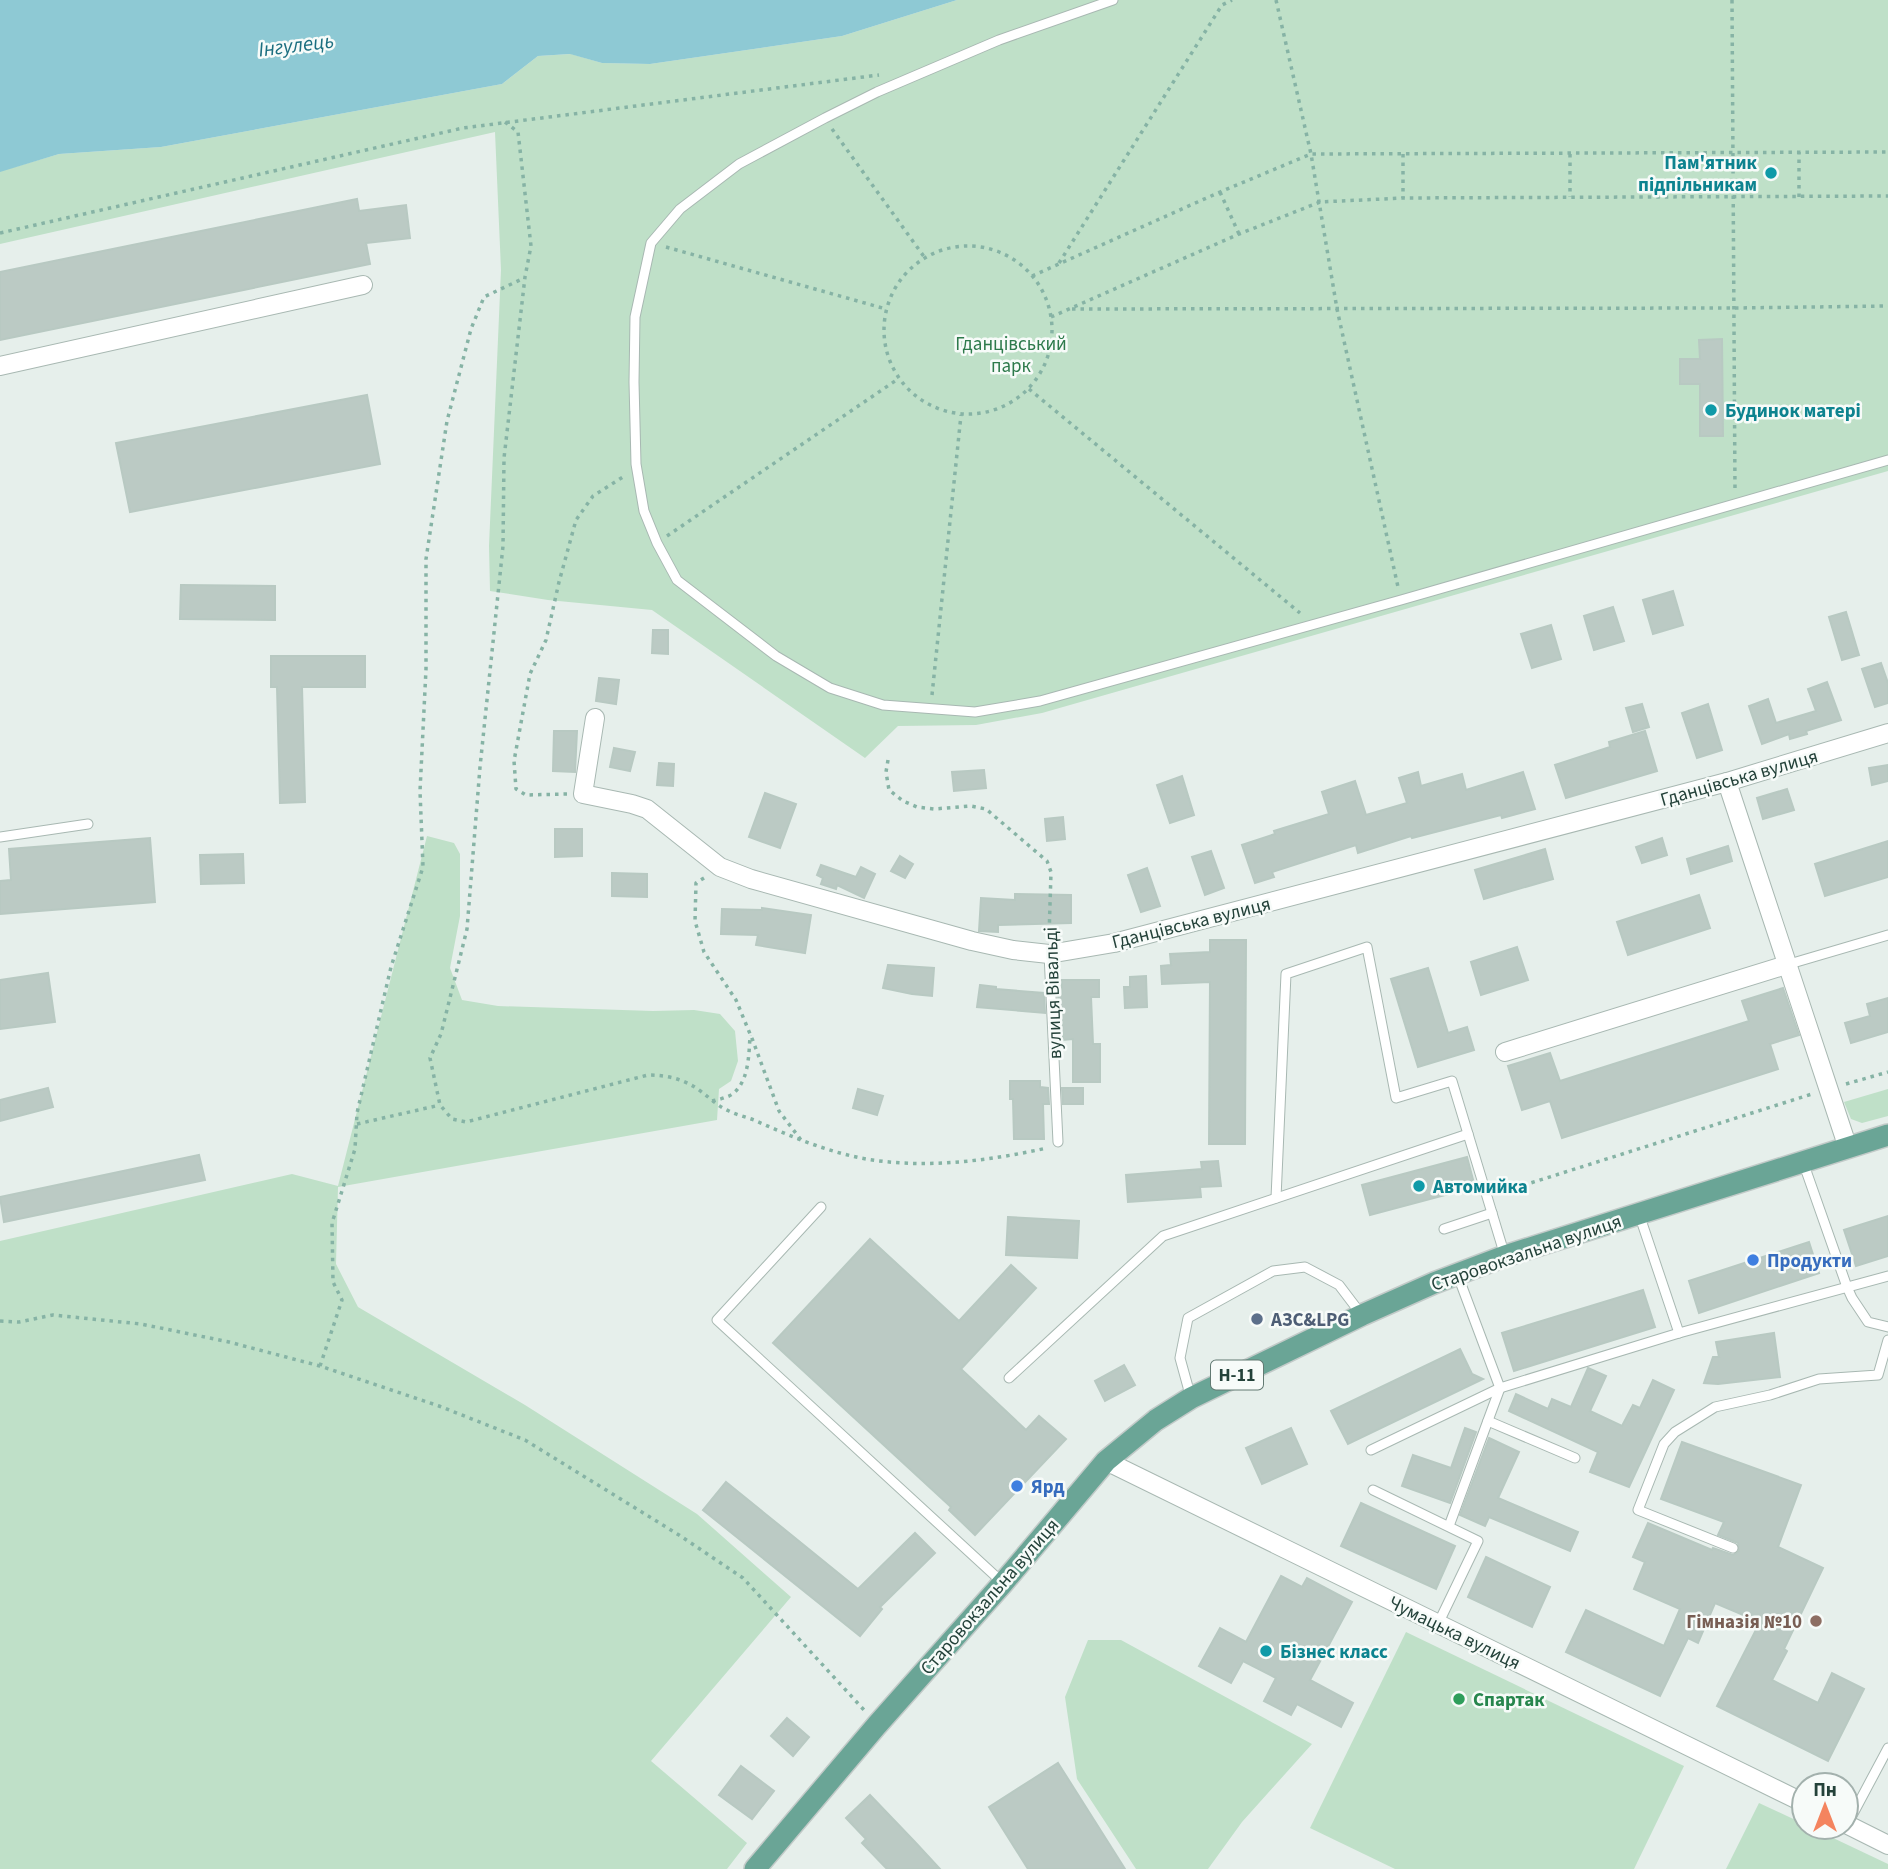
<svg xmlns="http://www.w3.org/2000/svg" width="1888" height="1869" font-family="'Source Sans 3',sans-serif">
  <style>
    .green { fill: #bfe0c8 }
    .water { fill: #8ec9d4 }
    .building { fill: #bbcac4; stroke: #b8c9c2; stroke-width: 2 }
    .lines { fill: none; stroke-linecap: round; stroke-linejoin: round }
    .service-casing { stroke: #a8b8b2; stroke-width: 11 }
    .minor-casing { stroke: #a8b8b2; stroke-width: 20 }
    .primary-casing { stroke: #c2cac8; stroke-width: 24 }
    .path { stroke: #86b3a5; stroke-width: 3.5; stroke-dasharray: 3.5 5; stroke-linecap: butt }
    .service { stroke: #fff; stroke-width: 9 }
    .minor { stroke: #fff; stroke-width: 18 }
    .primary { stroke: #6aa596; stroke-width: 21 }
    .culture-dot { fill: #0f9aa8; stroke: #f7fbf9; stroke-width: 2.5 }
    .shop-dot { fill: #3f7fe0; stroke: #f7fbf9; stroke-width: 2.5 }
    .service-dot { fill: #5c6f8a; stroke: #f7fbf9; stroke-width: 2.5 }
    .education-dot { fill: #8d6e63; stroke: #f7fbf9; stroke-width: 2.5 }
    .leisure-dot { fill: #2e9e5b; stroke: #f7fbf9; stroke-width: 2.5 }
    .labels { text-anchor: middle; stroke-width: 5; stroke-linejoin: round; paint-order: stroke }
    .shield { fill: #f7fbf9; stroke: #637a73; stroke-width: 2 }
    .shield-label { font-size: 18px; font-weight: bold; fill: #24423a }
    .culture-label { font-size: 19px; font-weight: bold; fill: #0d838f; stroke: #f7fbf9; text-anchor: start }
    .park-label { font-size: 19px; fill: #2d7a4b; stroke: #f7fbf9 }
    .street-label { font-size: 19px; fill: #24423a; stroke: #f7fbf9 }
    .shop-label { font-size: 19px; font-weight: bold; fill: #366cbe; stroke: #f7fbf9; text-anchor: start }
    .service-label { font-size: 19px; font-weight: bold; fill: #4e5e75; stroke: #f7fbf9; text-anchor: start }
    .education-label { font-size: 19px; font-weight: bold; fill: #785e54; stroke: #f7fbf9; text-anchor: end }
    .leisure-label { font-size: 19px; font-weight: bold; fill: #27864d; stroke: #f7fbf9; text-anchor: start }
    .water-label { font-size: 21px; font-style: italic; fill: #1c6f80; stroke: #f7fbf9 }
  </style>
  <rect width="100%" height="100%" fill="#e6efeb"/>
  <g class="green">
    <path d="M957,0H1888V471L1042,713L976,725L898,726L865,758L652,610L548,600L490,591L489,546L501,270L495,132L0,244V143L15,167L59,154L161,147L502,84L538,56L571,54L602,63L650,64L842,36Z"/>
    <path d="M427,836L454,843L460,854V916L450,968L462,1000L498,1006L653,1011L694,1010L720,1014L735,1031L738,1061L731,1081L719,1089L717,1120L338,1187L336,1264L358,1307L525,1405L697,1514L791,1597L651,1761L747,1843L727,1869H0V1241L292,1174L338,1186Z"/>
    <path d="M1888,1089V1116L1862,1123L1851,1119L1844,1102Z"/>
    <path d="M1406,1632L1684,1766L1634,1869H1395L1310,1828Z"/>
    <path d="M1088,1640H1121L1312,1744L1242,1822L1208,1869H1136L1077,1779L1065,1697Z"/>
    <path d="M1759,1803L1804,1824V1827H1810L1888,1864V1869H1726Z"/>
  </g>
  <path class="water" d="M0,0H957L842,36L650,64L602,63L570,54L538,56L502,84L161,147L59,154L0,172Z"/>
  <g class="building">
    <path d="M357,199L359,211L406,205L410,238L366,243L370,264L0,340V272Z"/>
    <path d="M1722,339L1723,436H1700V384H1680V359H1700L1699,340Z"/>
    <path d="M367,395L380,464L130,512L116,443Z"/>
    <path d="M181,585L275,586V620L180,619Z"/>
    <path d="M1673,591L1683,625L1653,634L1643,600Z"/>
    <path d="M1613,607L1624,641L1594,650L1584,616Z"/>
    <path d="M1846,612L1859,655L1842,660L1829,617Z"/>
    <path d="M1551,625L1561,659L1532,668L1521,634Z"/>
    <path d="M653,630H668V654L652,653Z"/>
    <path d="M271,656H365V687H302L305,802L280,803L277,687H271Z"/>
    <path d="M1881,663L1888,683V703L1875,707L1862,669Z"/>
    <path d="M599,678L619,680L616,704L596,701Z"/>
    <path d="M1827,682L1841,720L1806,731L1807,734L1790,739L1789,734L1762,744L1749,706L1768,699L1776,723L1816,711L1808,689Z"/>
    <path d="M1642,704L1649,727L1633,732L1626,708Z"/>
    <path d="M1708,704L1722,750L1697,758L1682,713Z"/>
    <path d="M554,731H577L575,772L553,771Z"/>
    <path d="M1645,731L1657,771L1566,798L1555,765L1610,747L1609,742Z"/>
    <path d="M614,748L635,752L630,771L610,767Z"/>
    <path d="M659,763L674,764L673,786L657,785Z"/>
    <path d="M1888,765V781L1872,785L1869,768Z"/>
    <path d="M984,770L986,788L954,791L952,772Z"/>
    <path d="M1418,772L1421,786L1462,774L1466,790L1523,772L1535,809L1502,818L1501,815L1412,838L1411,836L1358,853L1356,845L1272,872L1274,877L1255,883L1242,845L1275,834L1274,831L1329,814L1322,792L1355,781L1366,815L1407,803L1399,778Z"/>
    <path d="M1182,776L1194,815L1170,823L1157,785Z"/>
    <path d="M1787,789L1794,810L1763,819L1757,798Z"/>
    <path d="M765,793L796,804L780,848L749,837Z"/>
    <path d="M1063,817L1065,839L1047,841L1045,819Z"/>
    <path d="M555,829H582V856L555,857Z"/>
    <path d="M150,838L155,902L0,914V881L11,880L9,849Z"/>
    <path d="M1662,838L1667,855L1642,863L1636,847Z"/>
    <path d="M1888,841V877L1825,896L1815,864Z"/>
    <path d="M1728,846L1732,861L1691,874L1687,859Z"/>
    <path d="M1545,849L1553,879L1484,899L1475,870Z"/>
    <path d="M1211,851L1224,888L1205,895L1192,857Z"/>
    <path d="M243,854L244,883L201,884L200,855Z"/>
    <path d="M900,856L913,864L905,878L891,871Z"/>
    <path d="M821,865L856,877L861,867L875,874L864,898L837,885L836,889L821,884L823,878L817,875Z"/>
    <path d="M1147,868L1160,906L1141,912L1128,875Z"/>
    <path d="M612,873L647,874V897L612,896Z"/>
    <path d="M1015,894L1071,895V923L998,925V932L979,931L981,898L1015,900Z"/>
    <path d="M1699,895L1710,928L1628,955L1617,922Z"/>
    <path d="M762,908L811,915L805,953L756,945L758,935L721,934L722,909L762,910Z"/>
    <path d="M1210,940H1246L1245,1144H1209L1210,982L1162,984L1161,966L1171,965L1170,954L1210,952Z"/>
    <path d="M1517,947L1528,980L1481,995L1471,962Z"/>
    <path d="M888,965L934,968L932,996L912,994L883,988Z"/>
    <path d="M1428,968L1448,1033L1467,1027L1474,1050L1418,1067L1391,979Z"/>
    <path d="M48,973L55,1022L0,1029V980Z"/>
    <path d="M1146,976L1147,1007L1125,1008L1124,987H1130V977Z"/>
    <path d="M1062,980H1099V997H1091L1093,1044H1100V1082H1073V1039L1063,1040L1062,1014H1059L1058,994H1062Z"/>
    <path d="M980,985L996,987V989L1044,993L1045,1013L977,1007Z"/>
    <path d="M1783,988L1799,1035L1770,1044L1778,1069L1562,1138L1550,1101L1522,1110L1508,1066L1550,1053L1560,1081L1749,1021L1742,1001Z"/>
    <path d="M1888,998V1032L1851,1043L1845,1023L1870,1016L1867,1004Z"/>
    <path d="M1010,1081H1040V1087L1048,1088L1049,1104H1043L1044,1139H1014L1013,1099H1010Z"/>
    <path d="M48,1088L53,1107L0,1121V1100Z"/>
    <path d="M1062,1088H1083V1104H1063Z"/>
    <path d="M858,1089L883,1096L877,1115L853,1108Z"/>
    <path d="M199,1155L205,1180L4,1222L0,1197Z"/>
    <path d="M1467,1157L1475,1187L1370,1215L1362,1185Z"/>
    <path d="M1218,1161L1221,1186L1200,1187L1201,1197L1128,1202L1126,1175L1202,1169L1201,1162Z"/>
    <path d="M1888,1216V1256L1856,1266L1844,1230Z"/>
    <path d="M1008,1217L1079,1221L1077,1258L1006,1255Z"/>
    <path d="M870,1239L959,1321L1011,1265L1036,1288L961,1369L1026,1430L1039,1416L1066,1439L975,1535L949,1510L951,1507L773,1343Z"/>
    <path d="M1809,1242L1819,1273L1699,1313L1689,1281Z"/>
    <path d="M1643,1290L1655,1327L1514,1371L1502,1333Z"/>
    <path d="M1774,1333L1780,1377L1718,1384L1704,1383L1713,1357H1719L1716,1342Z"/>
    <path d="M1460,1349L1472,1374L1483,1379L1348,1444L1331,1411Z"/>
    <path d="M1124,1365L1135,1385L1105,1401L1095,1381Z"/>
    <path d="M1588,1368L1606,1376L1590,1411L1622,1426L1633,1405L1640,1408L1653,1380L1674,1390L1629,1487L1590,1472L1598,1452L1509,1411L1516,1394L1548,1409L1552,1399L1571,1407Z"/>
    <path d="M1291,1428L1307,1464L1262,1484L1246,1448Z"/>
    <path d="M1465,1428L1476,1432L1450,1503L1402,1486L1413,1455L1451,1468Z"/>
    <path d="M1489,1438L1519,1452L1498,1498L1578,1532L1570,1551L1489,1517L1485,1526L1460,1515Z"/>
    <path d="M1682,1442L1801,1485L1778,1547L1823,1568L1784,1649L1787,1651L1772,1680L1818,1703L1832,1673L1864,1689L1828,1761L1717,1706L1760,1622L1715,1603L1698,1643L1688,1638L1660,1696L1566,1652L1586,1610L1664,1646L1680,1609L1634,1589L1645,1562L1633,1557L1648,1523L1712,1550L1713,1548L1733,1555L1739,1551L1738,1543L1718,1535L1724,1522L1661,1499Z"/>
    <path d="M726,1482L858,1589L915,1533L935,1553L880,1607L882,1609L860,1636L703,1510Z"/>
    <path d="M1361,1503L1455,1546L1436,1589L1341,1546Z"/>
    <path d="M1486,1557L1550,1587L1532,1627L1468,1597Z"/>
    <path d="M1281,1576L1302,1587L1307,1578L1352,1602L1310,1680L1353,1703L1341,1727L1297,1704L1291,1715L1264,1701L1276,1678L1243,1661L1231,1683L1199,1666L1220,1628L1246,1642Z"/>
    <path d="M787,1718L809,1737L793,1756L771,1736Z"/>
    <path d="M1058,1763L1125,1869H1028L989,1807Z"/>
    <path d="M741,1766L774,1791L752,1819L719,1795Z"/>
    <path d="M870,1795L915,1842L940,1869H887L862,1843L866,1839L846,1818Z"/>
  </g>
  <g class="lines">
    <g class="service-casing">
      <g id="service">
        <path d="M1113,0L999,40L877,92L825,118L739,164L680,209L651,243L635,317L634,382L636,464L644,511L657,543L677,580L776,656L830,688L883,705L975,712L1040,701L1401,600L1888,460"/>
        <path d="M0,837L88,824"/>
        <path d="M1049,954L1058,1142"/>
        <path d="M1786,965L1888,935"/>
        <path d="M1803,1162L1847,1287L1852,1298L1868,1322L1888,1327"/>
        <path d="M1276,1198L1286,974L1367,947L1396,1098L1452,1081L1505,1256"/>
        <path d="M821,1207L717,1320L1003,1583"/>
        <path d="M1639,1214L1679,1333"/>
        <path d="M1444,1229L1492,1213"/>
        <path d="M1009,1378L1163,1236L1468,1134"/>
        <path d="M1191,1398L1180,1358L1188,1318L1273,1271L1305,1267L1339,1285L1361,1314"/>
        <path d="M1488,1421L1575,1458"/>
        <path d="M1371,1450L1500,1388L1679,1333L1888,1276"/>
        <path d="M1373,1490L1478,1541L1438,1624"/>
        <path d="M1449,1526L1500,1388L1458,1276"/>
        <path d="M1733,1548L1638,1510L1664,1444L1675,1432L1715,1407L1770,1395L1819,1379L1878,1375L1888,1340"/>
        <path d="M1847,1825L1888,1748"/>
      </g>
    </g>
    <g class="minor-casing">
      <g id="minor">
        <path d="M0,366L363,285"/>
        <path d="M595,718L583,794L632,804L647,809L720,867L751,879L972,941L1013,950L1049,954L1114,943L1727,782L1888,733"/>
        <path d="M1727,782L1848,1148"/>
        <path d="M1505,1052L1786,965"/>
        <path d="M1106,1461L1804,1803"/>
        <path d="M1846,1824L1888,1845"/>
      </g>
    </g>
    <g class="primary-casing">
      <path id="primary" d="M755,1869L877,1725L1003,1583L1106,1461L1156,1420L1191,1398L1362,1315L1434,1283L1505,1256L1888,1135"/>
    </g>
    <g class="path">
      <path d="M1276,0L1311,154L1337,309L1398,587"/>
      <path d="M1732,0L1735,491"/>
      <path d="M505,122L518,132L531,246L525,277L504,458L503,546L480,767L467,929L441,1034L430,1058L440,1105L452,1119L466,1122L648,1075C669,1075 687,1080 703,1093C711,1099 719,1107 729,1111C737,1115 746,1117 754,1120C790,1136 827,1152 866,1159C925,1169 988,1161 1047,1148"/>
      <path d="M832,129L925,258"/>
      <path d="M1403,154V198"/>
      <path d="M1570,154V197"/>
      <path d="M1220,192L1239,234"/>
      <path d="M1799,197V152"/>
      <path d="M0,233L463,128L879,75"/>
      <circle cx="968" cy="330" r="84"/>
      <path d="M666,247L886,309"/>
      <path d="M1059,263L1222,5L1232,0"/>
      <path d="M1032,276L1220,192L1311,154L1888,152"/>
      <path d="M1072,309L1734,308L1888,306"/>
      <path d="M1051,317L1239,234L1320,202L1403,198L1888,196"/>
      <path d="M1029,389L1300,613"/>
      <path d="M667,536L898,379"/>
      <path d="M932,695L961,415"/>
      <path d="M888,760L886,772L889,790L903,801L917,807L934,809L971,806L986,809L1047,861L1051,872L1049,937"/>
      <path d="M567,794L526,795L516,789L514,761L530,674L546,640L559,582L576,520L593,496L626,475"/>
      <path d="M704,878L696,883L695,921L704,952L736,1000L753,1041L779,1111L801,1140"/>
      <path d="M1846,1084L1888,1072"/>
      <path d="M712,1101C718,1100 724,1098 729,1096C749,1086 749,1054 750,1035"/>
      <path d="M357,1124L440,1105"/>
      <path d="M1499,1193L1812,1094"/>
      <path d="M0,1321L19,1322L53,1315L141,1324L229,1342L320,1366L439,1406L525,1440L679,1535L743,1578L864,1710"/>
      <path d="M320,1366L342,1300L333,1282L332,1223L355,1149L357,1113L391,967L423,867L420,791L426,669V559L447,421L471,329L484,297L524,278"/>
    </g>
    <use href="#service" class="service"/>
    <use href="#minor" class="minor"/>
    <use href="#primary" class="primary"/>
  </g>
  <g class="culture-dot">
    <circle cx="1771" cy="173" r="7"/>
    <circle cx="1711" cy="410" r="7"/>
    <circle cx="1419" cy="1186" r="7"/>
    <circle cx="1266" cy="1651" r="7"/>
  </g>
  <g class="shop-dot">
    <circle cx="1753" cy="1260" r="7"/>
    <circle cx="1017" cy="1486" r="7"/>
  </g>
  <circle class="service-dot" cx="1257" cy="1319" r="7"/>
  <circle class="education-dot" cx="1816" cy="1621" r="7"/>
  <circle class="leisure-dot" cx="1459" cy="1699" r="7"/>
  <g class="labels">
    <rect class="shield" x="1211" y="1360.5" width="52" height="29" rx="5"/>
    <g class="shield-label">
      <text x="1237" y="1381">Н-11</text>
    </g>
    <g class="culture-label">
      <text x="1757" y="169" text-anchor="end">Пам'ятник<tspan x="1757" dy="22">підпільникам</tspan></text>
      <text x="1725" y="417">Будинок матері</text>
      <text x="1433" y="1193">Автомийка</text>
      <text x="1280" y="1658">Бізнес класс</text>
    </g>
    <g class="park-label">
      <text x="1011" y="350">Гданцівський<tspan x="1011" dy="22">парк</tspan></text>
    </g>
    <g class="street-label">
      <text transform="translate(1739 777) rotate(-16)" y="7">Гданцівська вулиця</text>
      <text transform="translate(1191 922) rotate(-14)" y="7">Гданцівська вулиця</text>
      <text transform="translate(1052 993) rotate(-92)" y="7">вулиця Вівальді</text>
      <text transform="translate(1526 1252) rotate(-19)" y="7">Старовокзальна вулиця</text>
      <text transform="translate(989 1596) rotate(-49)" y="7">Старовокзальна вулиця</text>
      <text transform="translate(1455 1632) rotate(26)" y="7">Чумацька вулиця</text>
    </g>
    <g class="shop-label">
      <text x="1767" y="1267">Продукти</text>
      <text x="1031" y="1493">Ярд</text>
    </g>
    <g class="service-label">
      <text x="1271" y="1326">АЗС&amp;LPG</text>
    </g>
    <g class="education-label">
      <text x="1802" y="1628">Гімназія №10</text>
    </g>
    <g class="leisure-label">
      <text x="1473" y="1706">Спартак</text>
    </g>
    <g class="water-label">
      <text transform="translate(296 45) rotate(-7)" y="7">Інгулець</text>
    </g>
  </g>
  <g transform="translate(1825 1806)"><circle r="33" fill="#f7fbf9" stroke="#a3b1ad" stroke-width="2"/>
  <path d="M0-5L12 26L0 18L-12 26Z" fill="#f4845f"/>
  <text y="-10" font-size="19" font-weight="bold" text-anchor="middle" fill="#24423a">Пн</text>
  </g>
</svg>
